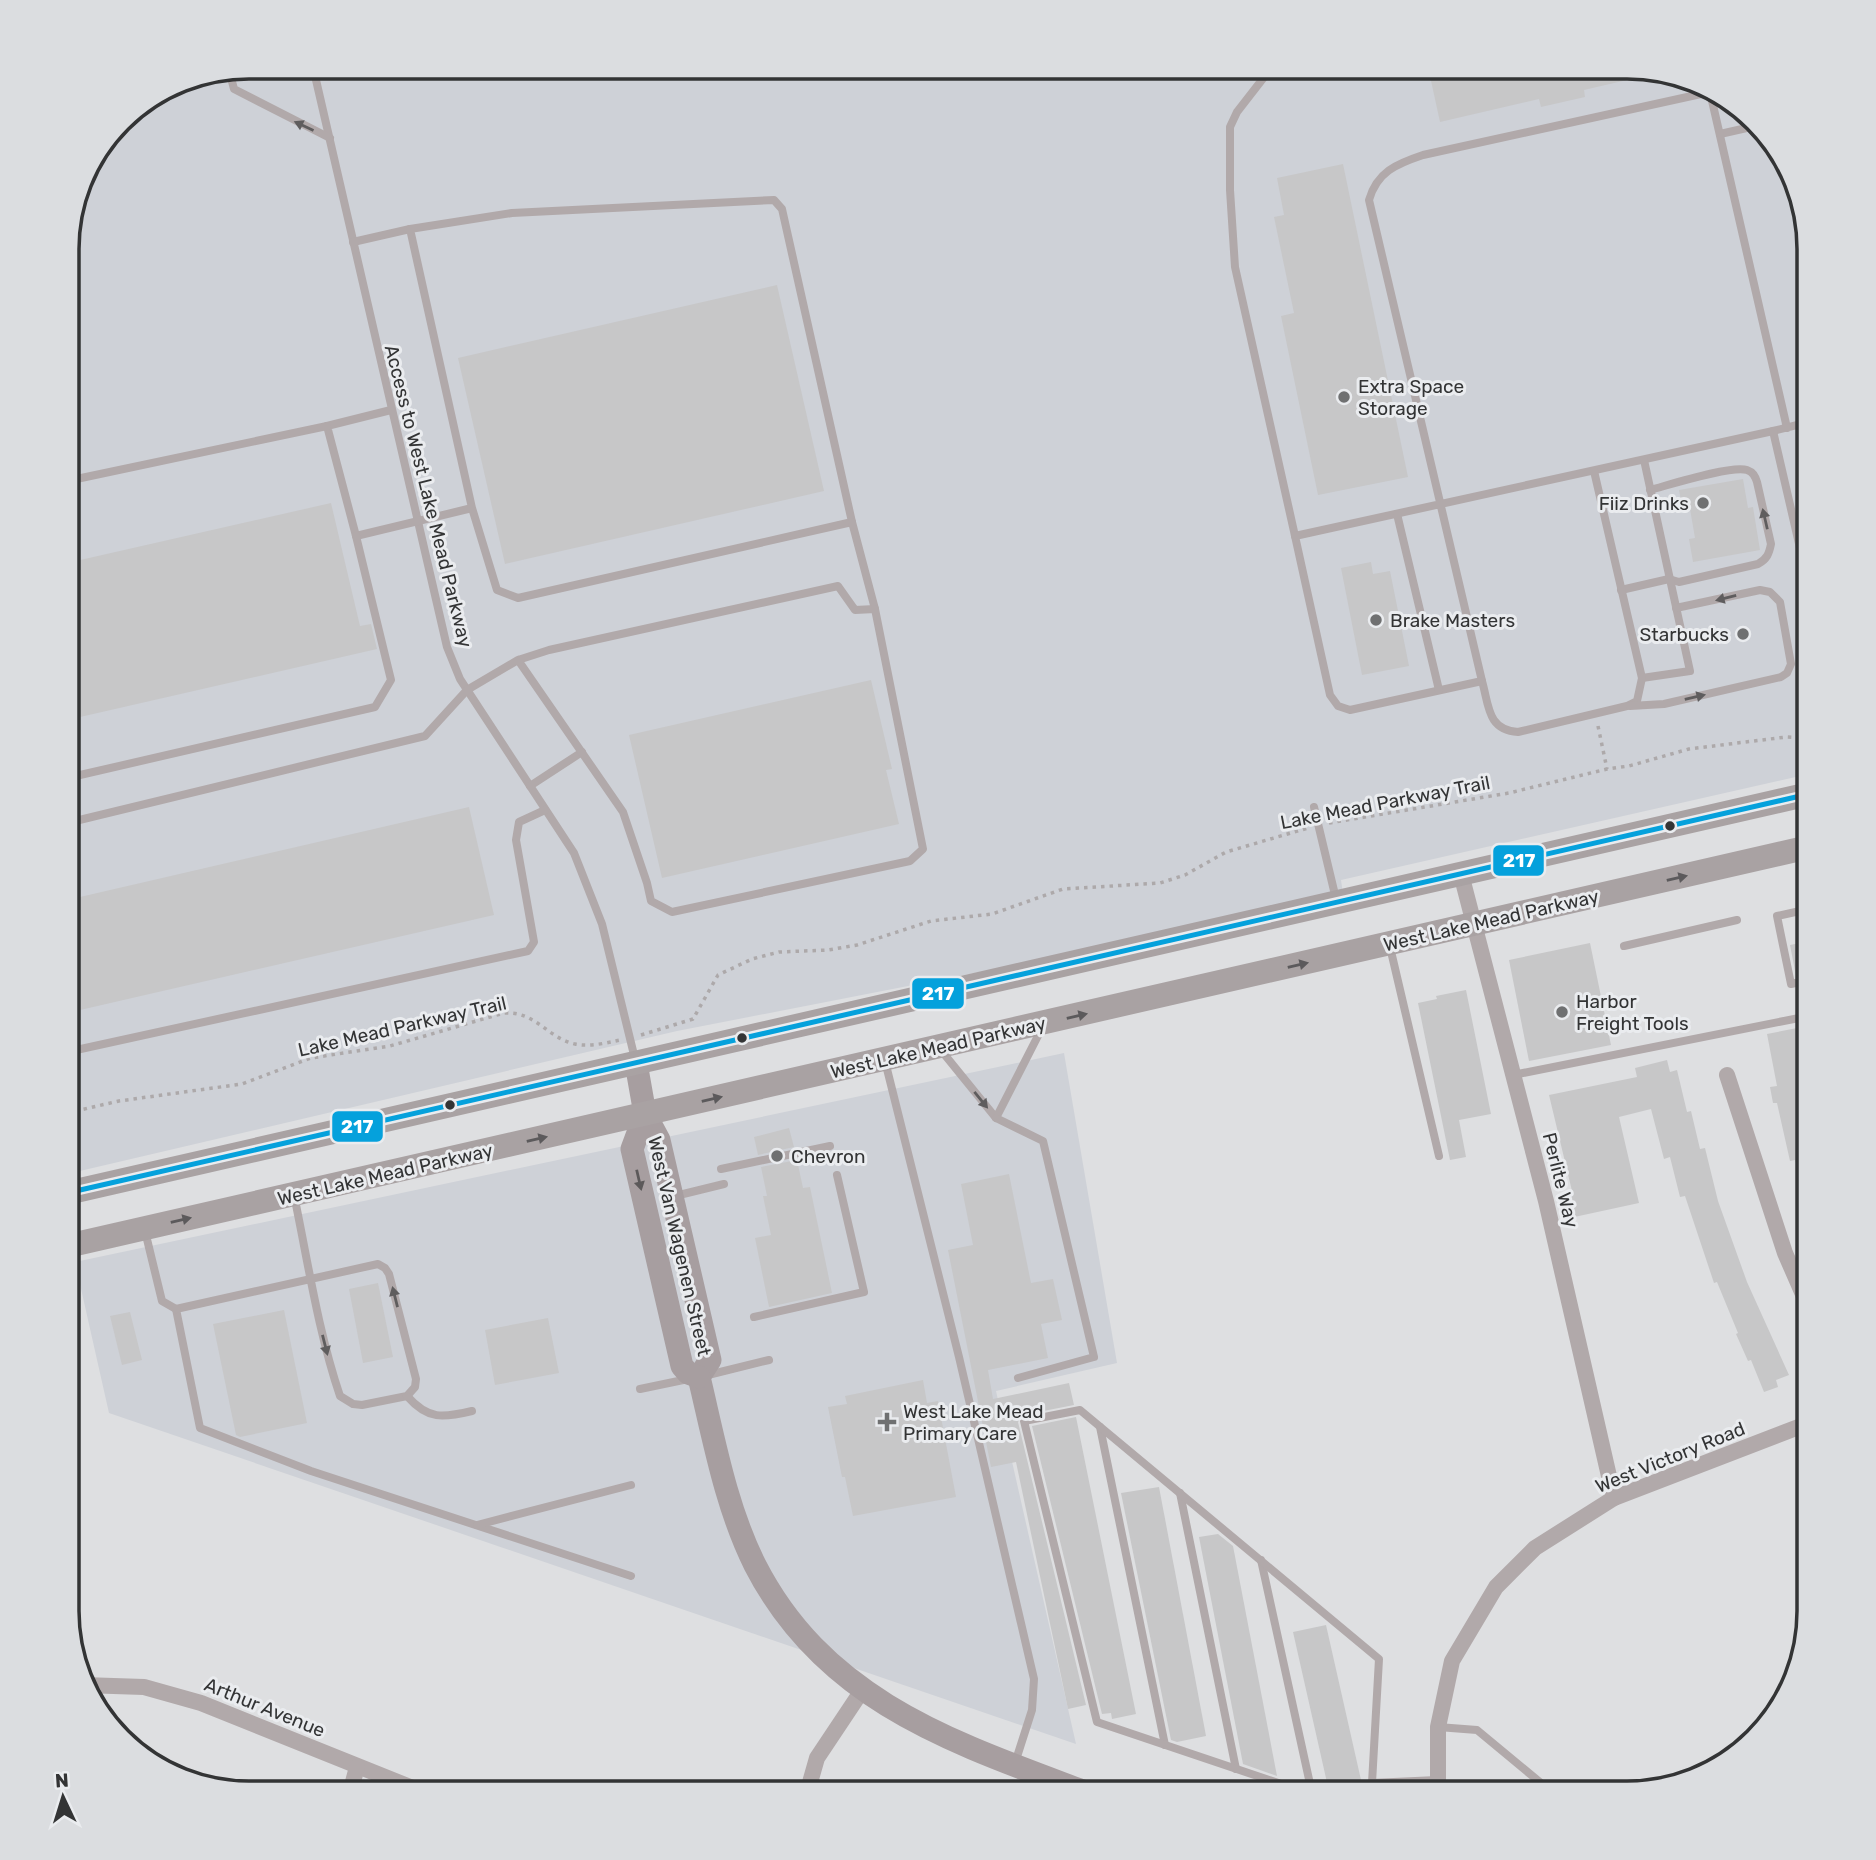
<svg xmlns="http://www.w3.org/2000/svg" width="1876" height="1860" font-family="Rubik,sans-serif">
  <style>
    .built { fill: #ced1d7 }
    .building { fill: #c7c7c8 }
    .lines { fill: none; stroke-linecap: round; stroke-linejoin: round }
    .path { stroke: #ada9aa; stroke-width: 3.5; stroke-dasharray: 3.5 5; stroke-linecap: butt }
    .lane { stroke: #b1a9aa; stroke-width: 8 }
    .street { stroke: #b1a9aa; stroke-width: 16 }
    .secondary { stroke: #a79ea0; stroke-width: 23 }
    .primary { stroke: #a9a2a3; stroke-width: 24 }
    .bus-1-casing { stroke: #eaecef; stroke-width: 10 }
    .bus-1 { stroke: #05a1dc; stroke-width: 5 }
    .oneway { fill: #5f5d5e }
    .oneway2 { fill: #5c5a5c }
    .oneway3 { fill: #5c595a }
    .poi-dot { fill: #6f7071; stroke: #eaecef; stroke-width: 2.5 }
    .bus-dot { fill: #333435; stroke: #eaecef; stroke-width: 2.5 }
    .labels { text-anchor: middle; stroke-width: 6; stroke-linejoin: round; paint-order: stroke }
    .poi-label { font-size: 19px; fill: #333435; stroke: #eaecef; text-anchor: start }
    .street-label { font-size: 19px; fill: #333435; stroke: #eaecef }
    .rim { fill: none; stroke: #333435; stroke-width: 3.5 }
    .line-badge { stroke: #eaecef; stroke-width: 2.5 }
    .badge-label { font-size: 19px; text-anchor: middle; font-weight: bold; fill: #fff }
  </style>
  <rect width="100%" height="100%" fill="#dedfe1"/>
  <g class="built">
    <path d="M249,67H1639L1707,85L1764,128L1796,180L1809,249V774L1341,880L1344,901L677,1031L67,1174V237L86,168L128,112L180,80Z"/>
    <path d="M1064,1053L1117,1363L996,1391L1076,1744L109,1413L75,1262Z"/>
  </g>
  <g class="building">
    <path d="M1428,67H1639L1657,73L1584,90L1585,97L1541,107L1539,99L1440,122Z"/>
    <path d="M1343,164L1408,477L1318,495L1281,316L1294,313L1274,217L1284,215L1277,178Z"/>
    <path d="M777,285L824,491L505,564L458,358Z"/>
    <path d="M1743,479L1748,508L1753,507L1760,550L1693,562L1689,539L1695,538L1690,509L1683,510L1679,490Z"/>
    <path d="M331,503L360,626L371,624L377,649L67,720V563Z"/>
    <path d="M1371,562L1373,574L1390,571L1409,666L1362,675L1341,568Z"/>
    <path d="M871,680L892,769L886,770L899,824L662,878L629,735Z"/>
    <path d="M469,807L494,915L67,1013V900Z"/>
    <path d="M1810,941V973L1796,976L1790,945Z"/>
    <path d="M1590,943L1611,1045L1529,1061L1509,960Z"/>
    <path d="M1466,990L1491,1114L1459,1120L1466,1157L1450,1160L1418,1003L1437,999L1436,996Z"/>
    <path d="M1797,1028L1807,1080L1810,1079V1193L1807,1194L1795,1160L1790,1161L1777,1103H1773L1770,1087L1777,1086L1767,1034Z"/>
    <path d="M1667,1060L1670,1072L1677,1070L1687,1112L1691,1111L1700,1149L1705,1148L1718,1201L1747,1282L1789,1375L1776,1380L1778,1387L1764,1392L1751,1360L1748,1361L1736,1334L1738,1333L1717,1282L1714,1283L1685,1196L1680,1197L1670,1157L1664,1159L1651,1109L1619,1117L1639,1203L1565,1219L1559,1194L1572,1191L1549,1095L1637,1077L1635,1068Z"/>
    <path d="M789,1128L794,1147L758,1155L754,1137Z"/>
    <path d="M797,1160L803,1188L810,1187L832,1293L769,1307L755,1238L771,1235L763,1196H767L761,1167Z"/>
    <path d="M1009,1174L1031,1283L1053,1279L1062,1320L1041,1324L1048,1358L988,1370L993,1399L1069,1383L1074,1405L1023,1415L1018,1422L1086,1705L1068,1709L1016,1462L991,1467L948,1250L973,1245L961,1184Z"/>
    <path d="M378,1283L393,1357L363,1363L349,1289Z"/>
    <path d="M284,1310L307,1423L240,1437L236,1435L213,1324Z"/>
    <path d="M130,1312L142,1360L122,1365L110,1316Z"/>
    <path d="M548,1318L559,1373L495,1385L485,1330Z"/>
    <path d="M923,1380L927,1403L938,1401L956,1497L853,1516L845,1477H842L828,1407L847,1404L845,1396Z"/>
    <path d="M1076,1417L1136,1714L1112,1719L1111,1713L1102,1714L1032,1426Z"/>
    <path d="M1159,1487L1206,1736L1177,1742L1171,1740L1121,1493Z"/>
    <path d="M1218,1534L1233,1546L1277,1776L1243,1764L1199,1537Z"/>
    <path d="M1326,1625L1361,1780L1328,1787L1293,1632Z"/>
  </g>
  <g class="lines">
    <g class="path">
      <path d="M1598,726L1607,769"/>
      <path d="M1329,823L1509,793L1607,769L1629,766L1689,749L1786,737L1804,738L1809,741"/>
      <path d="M641,1035L693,1019L718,975L752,959L779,952L828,950L857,945L931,921L992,914L1063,889L1160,883L1185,875L1226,852L1308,828"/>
      <path d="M67,1113L119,1101L242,1084L311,1058L390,1046L504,1013C536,1011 547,1038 575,1044C590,1047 606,1043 620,1040"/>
    </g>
    <g class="lane">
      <path d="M313,67L447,647L460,679L574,853L602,924L635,1059"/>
      <path d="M1272,67L1237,112L1230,127V190L1235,267L1295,536"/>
      <path d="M229,70L234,89L330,138"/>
      <path d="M1720,134L1760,125"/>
      <path d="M353,242L410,229"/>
      <path d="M391,410L327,426L356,536L472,508L410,229L512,213L774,200L782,209L852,522L518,598L497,590L472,508"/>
      <path d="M1801,424L1809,462"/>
      <path d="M1787,428L1710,92L1423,155C1396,164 1377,172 1369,200L1482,681L1350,710L1338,706L1330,695L1295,536C1455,502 1614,466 1773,431C1785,428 1797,425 1809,422"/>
      <path d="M1773,431L1809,587"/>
      <path d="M67,481L327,426"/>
      <path d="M1397,514L1439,690"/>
      <path d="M852,522L875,609"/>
      <path d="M1621,590L1669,579L1679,582L1758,564C1767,559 1769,554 1771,544L1757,482C1755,476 1753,472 1747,470C1731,465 1669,485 1650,490"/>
      <path d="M1642,678L1690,671L1644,460"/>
      <path d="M1482,681C1489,705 1487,730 1518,732L1627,706L1637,701L1642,678L1594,471"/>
      <path d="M1630,706L1664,704L1781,677L1787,673L1791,664L1780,602L1770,592L1760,590L1676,608"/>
      <path d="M67,778L375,707L391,680L356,536"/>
      <path d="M530,786L582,752"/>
      <path d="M1314,807L1336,899"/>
      <path d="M67,823L425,736L467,690L518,660L549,650L838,586L855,610L875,609L923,849L910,861L672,912L651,901L647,883L623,812L518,660"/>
      <path d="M1809,909L1777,916L1791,984L1809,980"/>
      <path d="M1624,946L1737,920"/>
      <path d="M1390,947L1439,1156"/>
      <path d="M940,1049L996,1118L1042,1028"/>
      <path d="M67,1052L528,951L534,942L516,840L519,822L545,810"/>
      <path d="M885,1061L959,1357L1034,1679L1032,1710L1015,1763"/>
      <path d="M1513,1075L1809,1016"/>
      <path d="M996,1118L1043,1141L1094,1357L1018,1378"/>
      <path d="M721,1169L830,1146"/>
      <path d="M294,1195C308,1262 318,1331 340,1396L353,1404L362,1405L407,1396L415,1387L416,1379L389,1274L385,1268L378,1264L176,1309L200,1428L311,1471L631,1576"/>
      <path d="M675,1196L724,1184"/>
      <path d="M145,1231L162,1301L176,1309"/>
      <path d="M754,1317L864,1292L837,1175"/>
      <path d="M708,1375L769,1360"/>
      <path d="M640,1389L688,1379"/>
      <path d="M407,1396C428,1420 443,1418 472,1411"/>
      <path d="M1100,1427L1165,1745"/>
      <path d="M1180,1493L1236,1769"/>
      <path d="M477,1525L631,1485"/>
      <path d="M1261,1560L1312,1793"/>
      <path d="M1438,1727L1477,1730L1553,1793"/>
      <path d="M1308,1793L1097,1722L1024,1421L1080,1410L1379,1659L1372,1783"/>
      <path d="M1366,1793L1372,1783L1437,1780"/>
    </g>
    <g class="street">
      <path d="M1461,874L1546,1201L1614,1498"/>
      <path d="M1727,1075L1785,1253L1809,1308"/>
      <path d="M83,1685L144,1687L201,1703L425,1793"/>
      <path d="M350,1793L357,1767"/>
      <path d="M807,1793L817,1758L863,1689"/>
      <path d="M1438,1793V1727L1452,1661L1496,1587L1535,1548L1614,1498L1809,1423"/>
    </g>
    <g class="secondary">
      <path d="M636,1063L645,1114L659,1140L710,1360L699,1377C714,1440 726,1507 755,1565C825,1702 955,1743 1088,1793"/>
      <path d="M645,1114L632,1149L682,1366L688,1373L699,1377"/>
    </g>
    <g class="primary">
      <path d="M67,1193L1809,794"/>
      <path d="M67,1246L1809,847"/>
    </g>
    <g class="bus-1-casing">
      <path id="bus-1" d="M67,1193L1809,794"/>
    </g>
    <use href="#bus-1" class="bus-1"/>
  </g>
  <defs><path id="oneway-solid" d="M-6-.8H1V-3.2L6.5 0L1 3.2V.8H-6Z" transform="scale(1.75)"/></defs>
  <g class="oneway">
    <use href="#oneway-solid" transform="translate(304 126) rotate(-155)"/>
    <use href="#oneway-solid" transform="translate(1765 519) rotate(-103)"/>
    <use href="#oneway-solid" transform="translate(1726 598) rotate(166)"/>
    <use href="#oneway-solid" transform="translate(1695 697) rotate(-13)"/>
    <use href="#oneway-solid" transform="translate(981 1100) rotate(51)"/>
    <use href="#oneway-solid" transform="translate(395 1297) rotate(-104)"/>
    <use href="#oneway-solid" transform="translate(325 1345) rotate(76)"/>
  </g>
  <g class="oneway2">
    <use href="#oneway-solid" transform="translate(1677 878) rotate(-13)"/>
    <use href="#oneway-solid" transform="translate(1298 965) rotate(-13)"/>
    <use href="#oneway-solid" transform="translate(1077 1016) rotate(-13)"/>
    <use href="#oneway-solid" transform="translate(712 1099) rotate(-13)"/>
    <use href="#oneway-solid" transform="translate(537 1139) rotate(-13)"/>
    <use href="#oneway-solid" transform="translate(181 1220) rotate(-13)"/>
  </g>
  <use class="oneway3" href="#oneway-solid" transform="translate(639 1180) rotate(77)"/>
  <g class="poi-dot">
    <circle cx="1344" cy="397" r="7"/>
    <circle cx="1703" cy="503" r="7"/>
    <circle cx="1376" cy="620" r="7"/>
    <circle cx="1743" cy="634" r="7"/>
    <circle cx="1562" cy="1012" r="7"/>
    <circle cx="777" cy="1156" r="7"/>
    <path d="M883.5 1411.5h7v7h7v7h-7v7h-7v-7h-7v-7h7z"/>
  </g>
  <g class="bus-dot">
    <circle cx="1670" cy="826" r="6"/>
    <circle cx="742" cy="1038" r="6"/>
    <circle cx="450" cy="1105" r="6"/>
  </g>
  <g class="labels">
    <g class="poi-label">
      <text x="1358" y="393">Extra Space<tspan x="1358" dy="22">Storage</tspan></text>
      <text x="1689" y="510" text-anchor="end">Fiiz Drinks</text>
      <text x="1390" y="627">Brake Masters</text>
      <text x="1729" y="641" text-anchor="end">Starbucks</text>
      <text x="1576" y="1008">Harbor<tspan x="1576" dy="22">Freight Tools</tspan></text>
      <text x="791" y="1163">Chevron</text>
      <text x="903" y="1418">West Lake Mead<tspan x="903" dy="22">Primary Care</tspan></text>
    </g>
    <g class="street-label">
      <text transform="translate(429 496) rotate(76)" y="7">Access to West Lake Mead Parkway</text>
      <text transform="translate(1385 802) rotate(-11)" y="7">Lake Mead Parkway Trail</text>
      <text transform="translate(1491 920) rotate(-13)" y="7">West Lake Mead Parkway</text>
      <text transform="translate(402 1026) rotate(-13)" y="7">Lake Mead Parkway Trail</text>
      <text transform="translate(938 1047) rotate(-13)" y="7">West Lake Mead Parkway</text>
      <text transform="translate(385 1174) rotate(-13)" y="7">West Lake Mead Parkway</text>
      <text transform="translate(1561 1180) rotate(76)" y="7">Perlite Way</text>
      <text transform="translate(680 1246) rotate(77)" y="7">West Van Wagenen Street</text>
      <text transform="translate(1670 1457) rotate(-22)" y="7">West Victory Road</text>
      <text transform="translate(265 1707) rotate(22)" y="7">Arthur Avenue</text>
    </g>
  </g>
  <path d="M0 0H1876V1860H0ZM249 79H1627A170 170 0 0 1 1797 249V1611A170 170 0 0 1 1627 1781H249A170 170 0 0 1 79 1611V249A170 170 0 0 1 249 79Z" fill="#dbdde0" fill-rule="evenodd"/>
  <path class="rim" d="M249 79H1627A170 170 0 0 1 1797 249V1611A170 170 0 0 1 1627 1781H249A170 170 0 0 1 79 1611V249A170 170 0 0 1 249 79Z"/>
  <g class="line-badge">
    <rect x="1492" y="844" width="53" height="33" rx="7" fill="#05a1dc"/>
    <rect x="911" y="977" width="54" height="33" rx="7" fill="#05a1dc"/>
    <rect x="331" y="1110" width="53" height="33" rx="7" fill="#05a1dc"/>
  </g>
  <g class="badge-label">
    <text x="1519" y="867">217</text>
    <text x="938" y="1000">217</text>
    <text x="357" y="1133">217</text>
  </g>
  <g transform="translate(63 1797) rotate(356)" stroke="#eaecef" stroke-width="5" paint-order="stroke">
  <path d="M0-5L12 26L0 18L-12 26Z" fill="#333435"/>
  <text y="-10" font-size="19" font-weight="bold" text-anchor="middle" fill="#333435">N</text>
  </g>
</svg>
